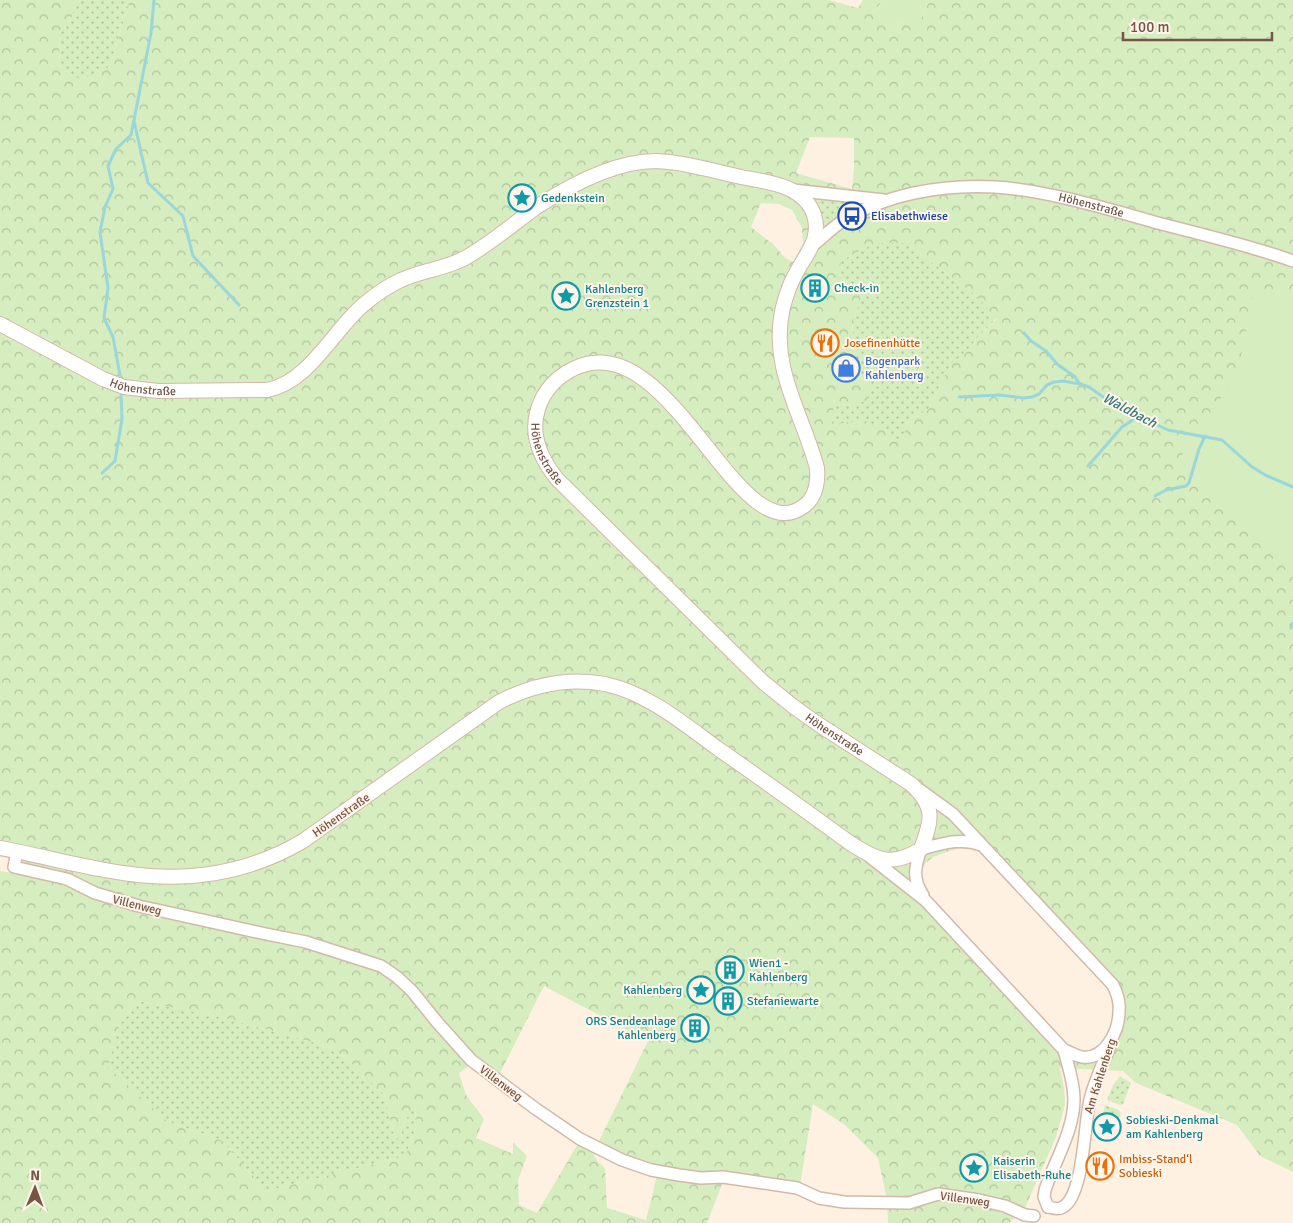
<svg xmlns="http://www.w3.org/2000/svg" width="1293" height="1223" font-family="Signika,sans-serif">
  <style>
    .grass { fill: url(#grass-dots) }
    .forest { fill: url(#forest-crowns); fill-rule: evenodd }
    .green { fill: #d5edbf }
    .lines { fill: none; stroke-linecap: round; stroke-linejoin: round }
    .stream { stroke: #9ad7dc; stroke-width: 3 }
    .minor-casing { stroke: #d2b9aa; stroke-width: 14 }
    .tertiary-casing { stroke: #d2b9aa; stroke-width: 16 }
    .minor { stroke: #fff; stroke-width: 11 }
    .tertiary { stroke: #fff; stroke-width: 14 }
    .labels { text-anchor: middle; stroke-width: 4; stroke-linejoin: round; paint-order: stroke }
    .culture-label { font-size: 12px; fill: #0d838f; stroke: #fff5ea; text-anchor: start }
    .street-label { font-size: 12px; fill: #785446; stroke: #fff5ea }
    .transit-label { font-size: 12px; fill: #164399; stroke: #fff5ea; text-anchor: start }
    .food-label { font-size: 12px; fill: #c56008; stroke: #fff5ea; text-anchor: start }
    .shop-label { font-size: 12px; fill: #366cbe; stroke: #fff5ea; text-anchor: start }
    .water-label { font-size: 14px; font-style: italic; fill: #39787e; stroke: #fff5ea }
  </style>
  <defs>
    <pattern id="grass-dots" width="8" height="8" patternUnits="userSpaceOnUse" patternTransform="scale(1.25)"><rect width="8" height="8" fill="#d5edbf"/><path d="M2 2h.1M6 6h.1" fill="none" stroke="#b2c39d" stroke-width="1.8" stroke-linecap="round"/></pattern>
    <pattern id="forest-crowns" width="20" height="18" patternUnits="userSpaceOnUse" patternTransform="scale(1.25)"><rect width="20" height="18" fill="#d5edbf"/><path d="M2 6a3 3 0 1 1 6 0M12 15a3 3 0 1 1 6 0" fill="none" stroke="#b2c39d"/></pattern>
  </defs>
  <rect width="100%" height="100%" fill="#fef1e2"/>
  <g class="grass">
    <path d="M77,0H130L110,66L96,77L74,78L60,66L59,34L71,19Z"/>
    <path d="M812,197L865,203L832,222L823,229L821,211L811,199Z"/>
    <path d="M875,243H906L973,293L997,318L977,338L964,355L951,363L928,410L909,419L901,443L883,428L832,424L834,405L858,404L866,380L857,376L852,324L864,289L835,276L842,260Z"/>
    <path d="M138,1001L216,1016L316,1043L345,1057L384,1094L395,1138H401L404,1123L415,1104L416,1128L405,1156L267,1191L221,1140L168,1122L107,1067L119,1025Z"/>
    <path d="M1120,1076L1131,1083L1123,1104L1121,1105L1107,1100L1113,1085Z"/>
    <path d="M1105,1105L1119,1110L1121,1114L1115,1129L1102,1119Z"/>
  </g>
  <path class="forest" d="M0,0H77L71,19L59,34L60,66L74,78L96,77L110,66L130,0H829L858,8L863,0H883L877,8L891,26L902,21H919L925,12L927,0H1293V1172L1260,1156L1237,1125L1136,1083L1123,1071L1060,1068L1064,1088L1065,1105L1056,1137L1024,1210L1009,1223H888L887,1200L878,1158L845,1125L813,1104L800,1186L667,1171L596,1144L598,1143L648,1041L544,986L498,1077L476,1061L459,1073L466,1095L484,1119L476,1138L513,1154V1142L527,1156L518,1180L519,1205L537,1213L579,1142L589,1146L598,1162L605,1168L607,1208L646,1220L657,1175L724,1179L707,1223H0V871L12,873L17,872L23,859L0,854ZM810,137L854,138V169L852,189L796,173ZM812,197L865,203L832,222L823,229L821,211L811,199ZM761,203L779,204L792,210L802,228L803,243L793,262L785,258L774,245L751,227ZM875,243H906L973,293L997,319L977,338L964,355L951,363L928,410L909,419L901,443L883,428L865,421L832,424L834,405L858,404L869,399L871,384L866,380L857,376L852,324L864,289L836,276L842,260ZM961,848L976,849L986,853L1107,982C1109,986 1113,991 1114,996C1117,1012 1110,1049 1090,1052C1083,1053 1078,1051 1071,1049L978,956L928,897C910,861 932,856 961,848ZM138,1001L216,1016L316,1043L345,1057L384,1094L395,1138H401L404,1123L415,1105L416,1128L405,1156L267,1191L221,1140L168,1122L108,1067L119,1025Z"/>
  <g class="green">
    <path d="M883,0H927L925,12L919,21H902L891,26L883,25C876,15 875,11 883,0Z"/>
    <path d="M1254,290L1293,296V574L1178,461L1238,372Z"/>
  </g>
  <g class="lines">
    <g class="stream">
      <path d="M134,121L148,183L183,216L193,256L239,305"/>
      <path d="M1024,333L1031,341L1046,351L1057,364L1074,376L1080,384"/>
      <path d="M120,375L113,337L104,318L108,288L100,232L105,207L113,189L108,166L116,149L131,135L134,120L151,33L154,0"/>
      <path d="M959,397L999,395L1024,398L1032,397L1039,394L1047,385L1054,382L1063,381L1080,384L1089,387L1113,404L1168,430L1222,440L1251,466L1265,475L1293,487"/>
      <path d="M1088,466L1122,427L1139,416"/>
      <path d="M102,473L115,461L122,419L121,395"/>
      <path d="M1155,496L1166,490L1186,486L1189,483L1199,449L1205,436"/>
      <path d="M1291,628L1293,624"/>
    </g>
    <g class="minor-casing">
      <g id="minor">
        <path d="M793,190L884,200"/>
        <path id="s1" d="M812,246C822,238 831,229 841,222C885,194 943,184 995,187C1046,190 1108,209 1158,223C1203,235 1249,245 1293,261"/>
        <path d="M17,851L14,867L67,879L95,893L139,906L266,934L306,942L381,966L397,977L412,991L437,1022L471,1060L536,1109L580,1139L622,1160L651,1170L679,1175L701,1178L723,1177L797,1188L819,1198L844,1202L909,1203L938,1194L979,1200L1005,1206L1025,1215L1034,1216"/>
        <path d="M870,857L926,901L1064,1050C1070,1052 1076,1056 1082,1057C1105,1060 1119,1031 1119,1011C1120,1002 1117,993 1113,985L953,814L920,790"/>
        <path d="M923,895C912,879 915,866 921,849C942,844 960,837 981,845"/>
        <path d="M1048,1207C1053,1208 1059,1210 1063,1207C1084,1195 1084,1123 1090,1100C1094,1082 1103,1064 1110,1046"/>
        <path d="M1048,1207L1044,1197L1045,1190C1055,1160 1074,1131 1074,1099C1074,1082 1068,1066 1064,1050"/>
      </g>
    </g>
    <g class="tertiary-casing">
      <g id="tertiary">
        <path id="s2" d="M0,324L103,379L124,387L158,391L267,390C309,382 332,332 363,305C375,295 387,286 401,280C422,270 445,269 465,258C490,244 512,225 535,208C570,185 614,161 656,161C685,162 713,171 741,177C767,182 804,185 814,215C822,240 804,256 794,277C789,286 786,296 783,307C769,367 802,412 817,468C818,481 816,497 804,506C738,556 671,324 575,368C558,376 544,390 538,409C530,434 541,459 557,479L763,682L794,707L818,724L911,784C936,807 932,820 921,849C892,867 878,861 850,843C806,811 762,779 717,748C683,723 647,693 605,684C568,677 532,685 499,702L303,841C257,868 204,880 150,876C99,872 49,857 0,848"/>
      </g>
    </g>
    <use href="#minor" class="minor"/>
    <use href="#tertiary" class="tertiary"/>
  </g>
  <defs>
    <g id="sight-ring" transform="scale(1.4375)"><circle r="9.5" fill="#fff5ea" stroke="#0f9aa8" stroke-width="1.5"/><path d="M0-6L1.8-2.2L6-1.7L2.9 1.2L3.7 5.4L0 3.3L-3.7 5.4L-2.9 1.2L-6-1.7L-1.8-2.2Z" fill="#0f9aa8"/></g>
    <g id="bus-ring" transform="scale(1.4375)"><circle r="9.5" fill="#fff5ea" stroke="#1a4fb4" stroke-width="1.5"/><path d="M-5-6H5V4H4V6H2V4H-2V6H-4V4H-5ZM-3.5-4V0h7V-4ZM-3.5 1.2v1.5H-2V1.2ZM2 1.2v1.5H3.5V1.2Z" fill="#1a4fb4"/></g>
    <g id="building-ring" transform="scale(1.4375)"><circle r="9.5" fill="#fff5ea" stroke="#0f9aa8" stroke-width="1.5"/><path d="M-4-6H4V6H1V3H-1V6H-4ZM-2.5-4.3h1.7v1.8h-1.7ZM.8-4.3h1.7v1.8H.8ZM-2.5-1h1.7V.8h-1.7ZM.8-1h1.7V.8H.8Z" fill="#0f9aa8"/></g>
    <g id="restaurant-ring" transform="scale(1.4375)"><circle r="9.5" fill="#fff5ea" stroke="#e8710a" stroke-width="1.5"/><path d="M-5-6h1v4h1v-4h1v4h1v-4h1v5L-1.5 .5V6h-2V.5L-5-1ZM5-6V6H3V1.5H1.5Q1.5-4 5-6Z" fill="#e8710a"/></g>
    <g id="shop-ring" transform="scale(1.4375)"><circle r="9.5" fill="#fff5ea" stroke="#3f7fe0" stroke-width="1.5"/><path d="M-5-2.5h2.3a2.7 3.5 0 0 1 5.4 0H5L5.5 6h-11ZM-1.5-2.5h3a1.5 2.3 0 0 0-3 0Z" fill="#3f7fe0"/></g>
  </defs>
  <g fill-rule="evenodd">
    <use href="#sight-ring" x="522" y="198"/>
    <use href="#bus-ring" x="852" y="216"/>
    <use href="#building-ring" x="815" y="288"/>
    <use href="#sight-ring" x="566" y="296"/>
    <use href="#restaurant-ring" x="825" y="343"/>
    <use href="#shop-ring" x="846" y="368"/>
    <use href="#building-ring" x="730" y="970"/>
    <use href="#sight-ring" x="701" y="990"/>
    <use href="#building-ring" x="728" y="1001"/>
    <use href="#building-ring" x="695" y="1028"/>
    <use href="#sight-ring" x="1107" y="1127"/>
    <use href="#restaurant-ring" x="1100" y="1166"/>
    <use href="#sight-ring" x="974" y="1168"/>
  </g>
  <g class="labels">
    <g class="culture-label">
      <text x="541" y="202">Gedenkstein</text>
      <text x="834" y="292">Check-in</text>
      <text x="585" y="293">Kahlenberg<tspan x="585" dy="14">Grenzstein 1</tspan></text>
      <text x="749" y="967">Wien1 -<tspan x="749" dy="14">Kahlenberg</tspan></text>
      <text x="682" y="994" text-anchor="end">Kahlenberg</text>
      <text x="747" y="1005">Stefaniewarte</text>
      <text x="676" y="1025" text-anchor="end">ORS Sendeanlage<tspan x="676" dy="14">Kahlenberg</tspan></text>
      <text x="1126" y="1124">Sobieski-Denkmal<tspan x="1126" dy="14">am Kahlenberg</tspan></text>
      <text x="993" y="1165">Kaiserin<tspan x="993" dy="14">Elisabeth-Ruhe</tspan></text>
    </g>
    <g class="street-label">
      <text dy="4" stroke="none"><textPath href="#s1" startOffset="296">Höhenstraße</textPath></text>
      <text dy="4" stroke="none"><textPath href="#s2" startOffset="158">Höhenstraße</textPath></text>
      <text dy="4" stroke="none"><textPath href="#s2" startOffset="1622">Höhenstraße</textPath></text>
      <text dy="4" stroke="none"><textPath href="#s2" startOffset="2028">Höhenstraße</textPath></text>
      <text transform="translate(341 815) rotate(-35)" y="4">Höhenstraße</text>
      <text transform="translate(137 905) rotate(14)" y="4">Villenweg</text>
      <text transform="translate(1100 1076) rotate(-72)" y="4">Am Kahlenberg</text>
      <text transform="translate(501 1083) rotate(37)" y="4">Villenweg</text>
      <text transform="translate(965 1199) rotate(8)" y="4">Villenweg</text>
    </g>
    <g class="transit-label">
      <text x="871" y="220">Elisabethwiese</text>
    </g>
    <g class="food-label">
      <text x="844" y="347">Josefinenhütte</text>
      <text x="1119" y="1163">Imbiss-Stand‘l<tspan x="1119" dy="14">Sobieski</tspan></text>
    </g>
    <g class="shop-label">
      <text x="865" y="365">Bogenpark<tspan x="865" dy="14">Kahlenberg</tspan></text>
    </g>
    <g class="water-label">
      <text transform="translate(1130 410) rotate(28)" y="5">Waldbach</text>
    </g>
  </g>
  <g transform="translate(35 1188) rotate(1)" stroke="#fff5ea" stroke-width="4" paint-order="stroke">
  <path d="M0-4L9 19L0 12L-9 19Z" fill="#785446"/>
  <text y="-8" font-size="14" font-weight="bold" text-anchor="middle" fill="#785446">N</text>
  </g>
  <path d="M1123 32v8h149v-8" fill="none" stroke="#785446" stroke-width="2.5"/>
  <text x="1130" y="32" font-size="15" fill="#785446" stroke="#fff5ea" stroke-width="4" paint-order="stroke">100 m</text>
</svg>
